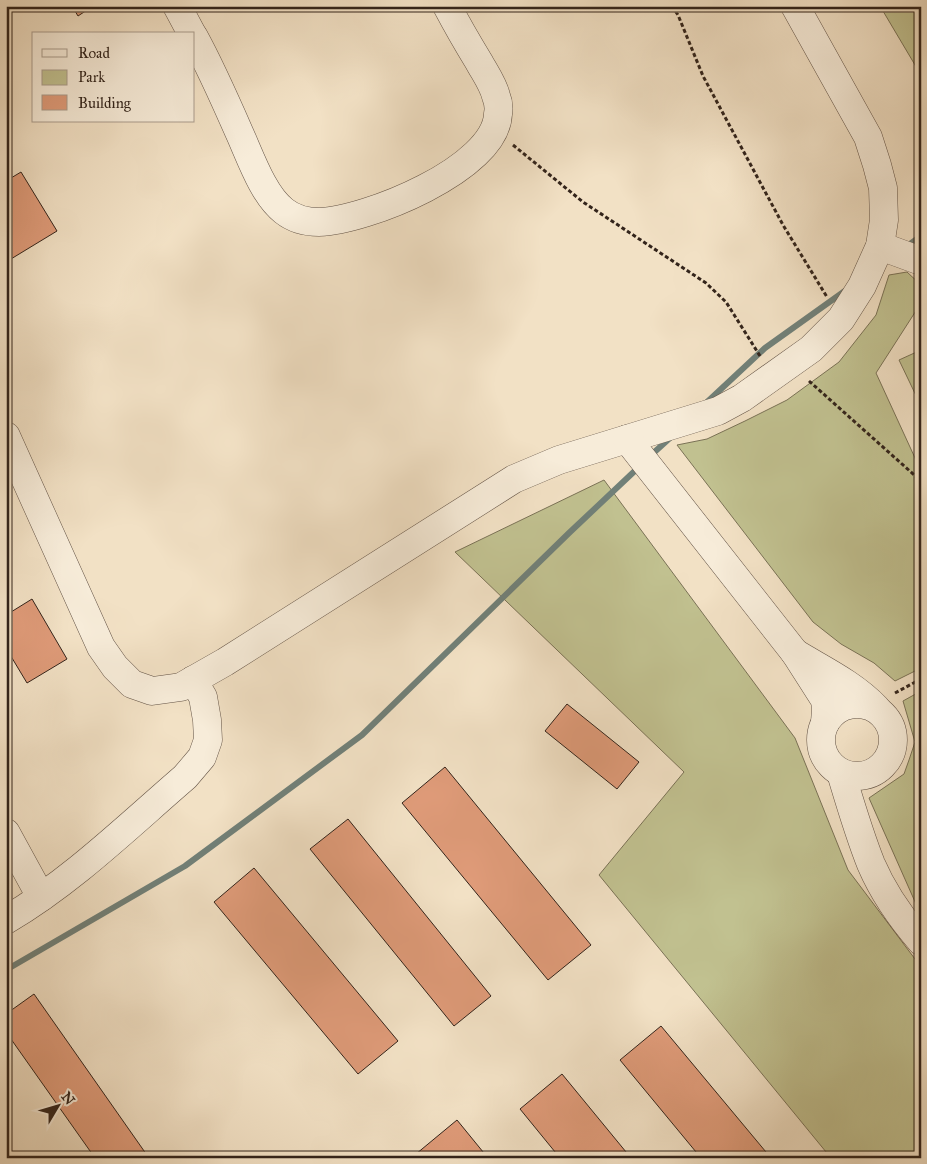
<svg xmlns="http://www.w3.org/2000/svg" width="927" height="1164" font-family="'IM FELL Great Primer',serif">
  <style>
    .green { fill: #c1c190; stroke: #7a7256 }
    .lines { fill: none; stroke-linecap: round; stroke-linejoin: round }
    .stream { stroke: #718078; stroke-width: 6 }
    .building { fill: #df9b79; stroke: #33241b }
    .minor-casing { stroke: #635346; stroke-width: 29 }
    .path { stroke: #33241b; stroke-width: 3; stroke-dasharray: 4 2.5; stroke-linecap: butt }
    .minor { stroke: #f7ecd9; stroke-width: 28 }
  </style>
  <rect width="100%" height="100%" fill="#f2e1c5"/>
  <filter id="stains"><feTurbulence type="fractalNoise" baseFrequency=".004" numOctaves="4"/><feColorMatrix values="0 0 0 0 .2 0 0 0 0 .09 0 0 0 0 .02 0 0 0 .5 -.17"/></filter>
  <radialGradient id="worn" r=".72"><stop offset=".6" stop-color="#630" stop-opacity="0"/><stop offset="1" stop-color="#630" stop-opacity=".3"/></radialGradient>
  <g class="green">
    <path d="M880,6H921V76L918,70Z"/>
    <path d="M907,272L921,285V303L876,373L921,471V668L895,681L874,663L841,644L813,622L677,445L707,439L745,421L787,400L839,362L876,315L889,275Z"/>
    <path d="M921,350V406L899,360Z"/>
    <path d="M604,480L795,738L848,870L921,967V1158H831L599,875L684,772L455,552Z"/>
    <path d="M921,691V910L916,904L869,798L904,774L909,760L915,742L903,701Z"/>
  </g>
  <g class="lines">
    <g class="stream">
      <path d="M906,247L921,236"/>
      <path d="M705,404L765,348L849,288"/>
      <path d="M649,457L671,437"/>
      <path d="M6,970L185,866L362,735L569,533L640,466"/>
    </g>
  </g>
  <g class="building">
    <path d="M72,6H93L78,16Z"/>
    <path d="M21,172L57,231L6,262V181Z"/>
    <path d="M32,599L67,659L27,683L6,648V604L11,612Z"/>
    <path d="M567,704L639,762L617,789L545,731Z"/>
    <path d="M445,767L591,945L548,980L402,803Z"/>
    <path d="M348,819L491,996L454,1026L310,849Z"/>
    <path d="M254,868L398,1041L358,1074L214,902Z"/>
    <path d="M34,994L149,1158H95L6,1032V1014Z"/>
    <path d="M661,1026L771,1158H701L620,1060Z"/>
    <path d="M562,1074L631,1158H560L520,1109Z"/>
    <path d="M457,1120L488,1158H419L416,1154Z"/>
  </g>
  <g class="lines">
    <g class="minor-casing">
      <g id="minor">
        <path d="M177,6L192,34"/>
        <path d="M194,37C211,68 225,100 239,132C250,156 263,195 284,211C294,219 307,222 319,222C365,221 496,169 498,114C499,109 498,101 496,96C493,84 485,73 479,62C468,44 457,25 447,6"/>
        <path d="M880,246L921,261"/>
        <path d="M6,436L101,647L115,667L132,684L152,691L181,687L225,662L514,479L559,460L718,411L742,398L811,349L841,319L862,286L880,246L884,220L883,188L877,165L868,137L795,6"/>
        <path d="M627,439L795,653"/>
        <circle cx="857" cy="740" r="36"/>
        <path d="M825,723L826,709L825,700L795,653C823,670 853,684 876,708"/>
        <path d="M841,773C850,803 859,834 871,864C883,892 901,918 921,941"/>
        <path d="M6,833L41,897"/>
        <path d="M6,920C72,881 127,827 185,777L202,757L208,740L207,720L203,697L193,680"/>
      </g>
    </g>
    <g class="path">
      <path d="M672,6L678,15L703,76L783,225L827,297"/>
      <path d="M513,145L583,202L706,283L726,302L760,356"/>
      <path d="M809,381L921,481"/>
      <path d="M895,693L921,679"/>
    </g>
    <use href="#minor" class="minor"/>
  </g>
  <rect width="927" height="1164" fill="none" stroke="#f2e1c5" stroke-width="25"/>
  <rect x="8" y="8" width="912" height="1149" fill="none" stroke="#33241b" stroke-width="2.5"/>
  <rect x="12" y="12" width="902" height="1139" fill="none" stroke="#33241b"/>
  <rect x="32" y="32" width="162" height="90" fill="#f7ecd9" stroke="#a99c8d"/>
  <rect x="42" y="49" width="25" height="8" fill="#f7ecd9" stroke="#a99c8d"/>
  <text x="78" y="58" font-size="15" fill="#33241b">Road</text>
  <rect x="42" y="70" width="25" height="15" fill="#c1c190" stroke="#a99c8d"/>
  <text x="78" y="82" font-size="15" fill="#33241b">Park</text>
  <rect x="42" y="95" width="25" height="15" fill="#df9b79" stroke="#a99c8d"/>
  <text x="78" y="108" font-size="15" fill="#33241b">Building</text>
  <g transform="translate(58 1106) rotate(52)" stroke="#f7ecd9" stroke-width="4" paint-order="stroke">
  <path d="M0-4L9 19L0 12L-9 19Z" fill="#33241b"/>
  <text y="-8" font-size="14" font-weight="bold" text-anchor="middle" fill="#33241b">N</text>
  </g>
  <rect width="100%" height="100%" filter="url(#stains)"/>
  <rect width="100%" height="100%" fill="url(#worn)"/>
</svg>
